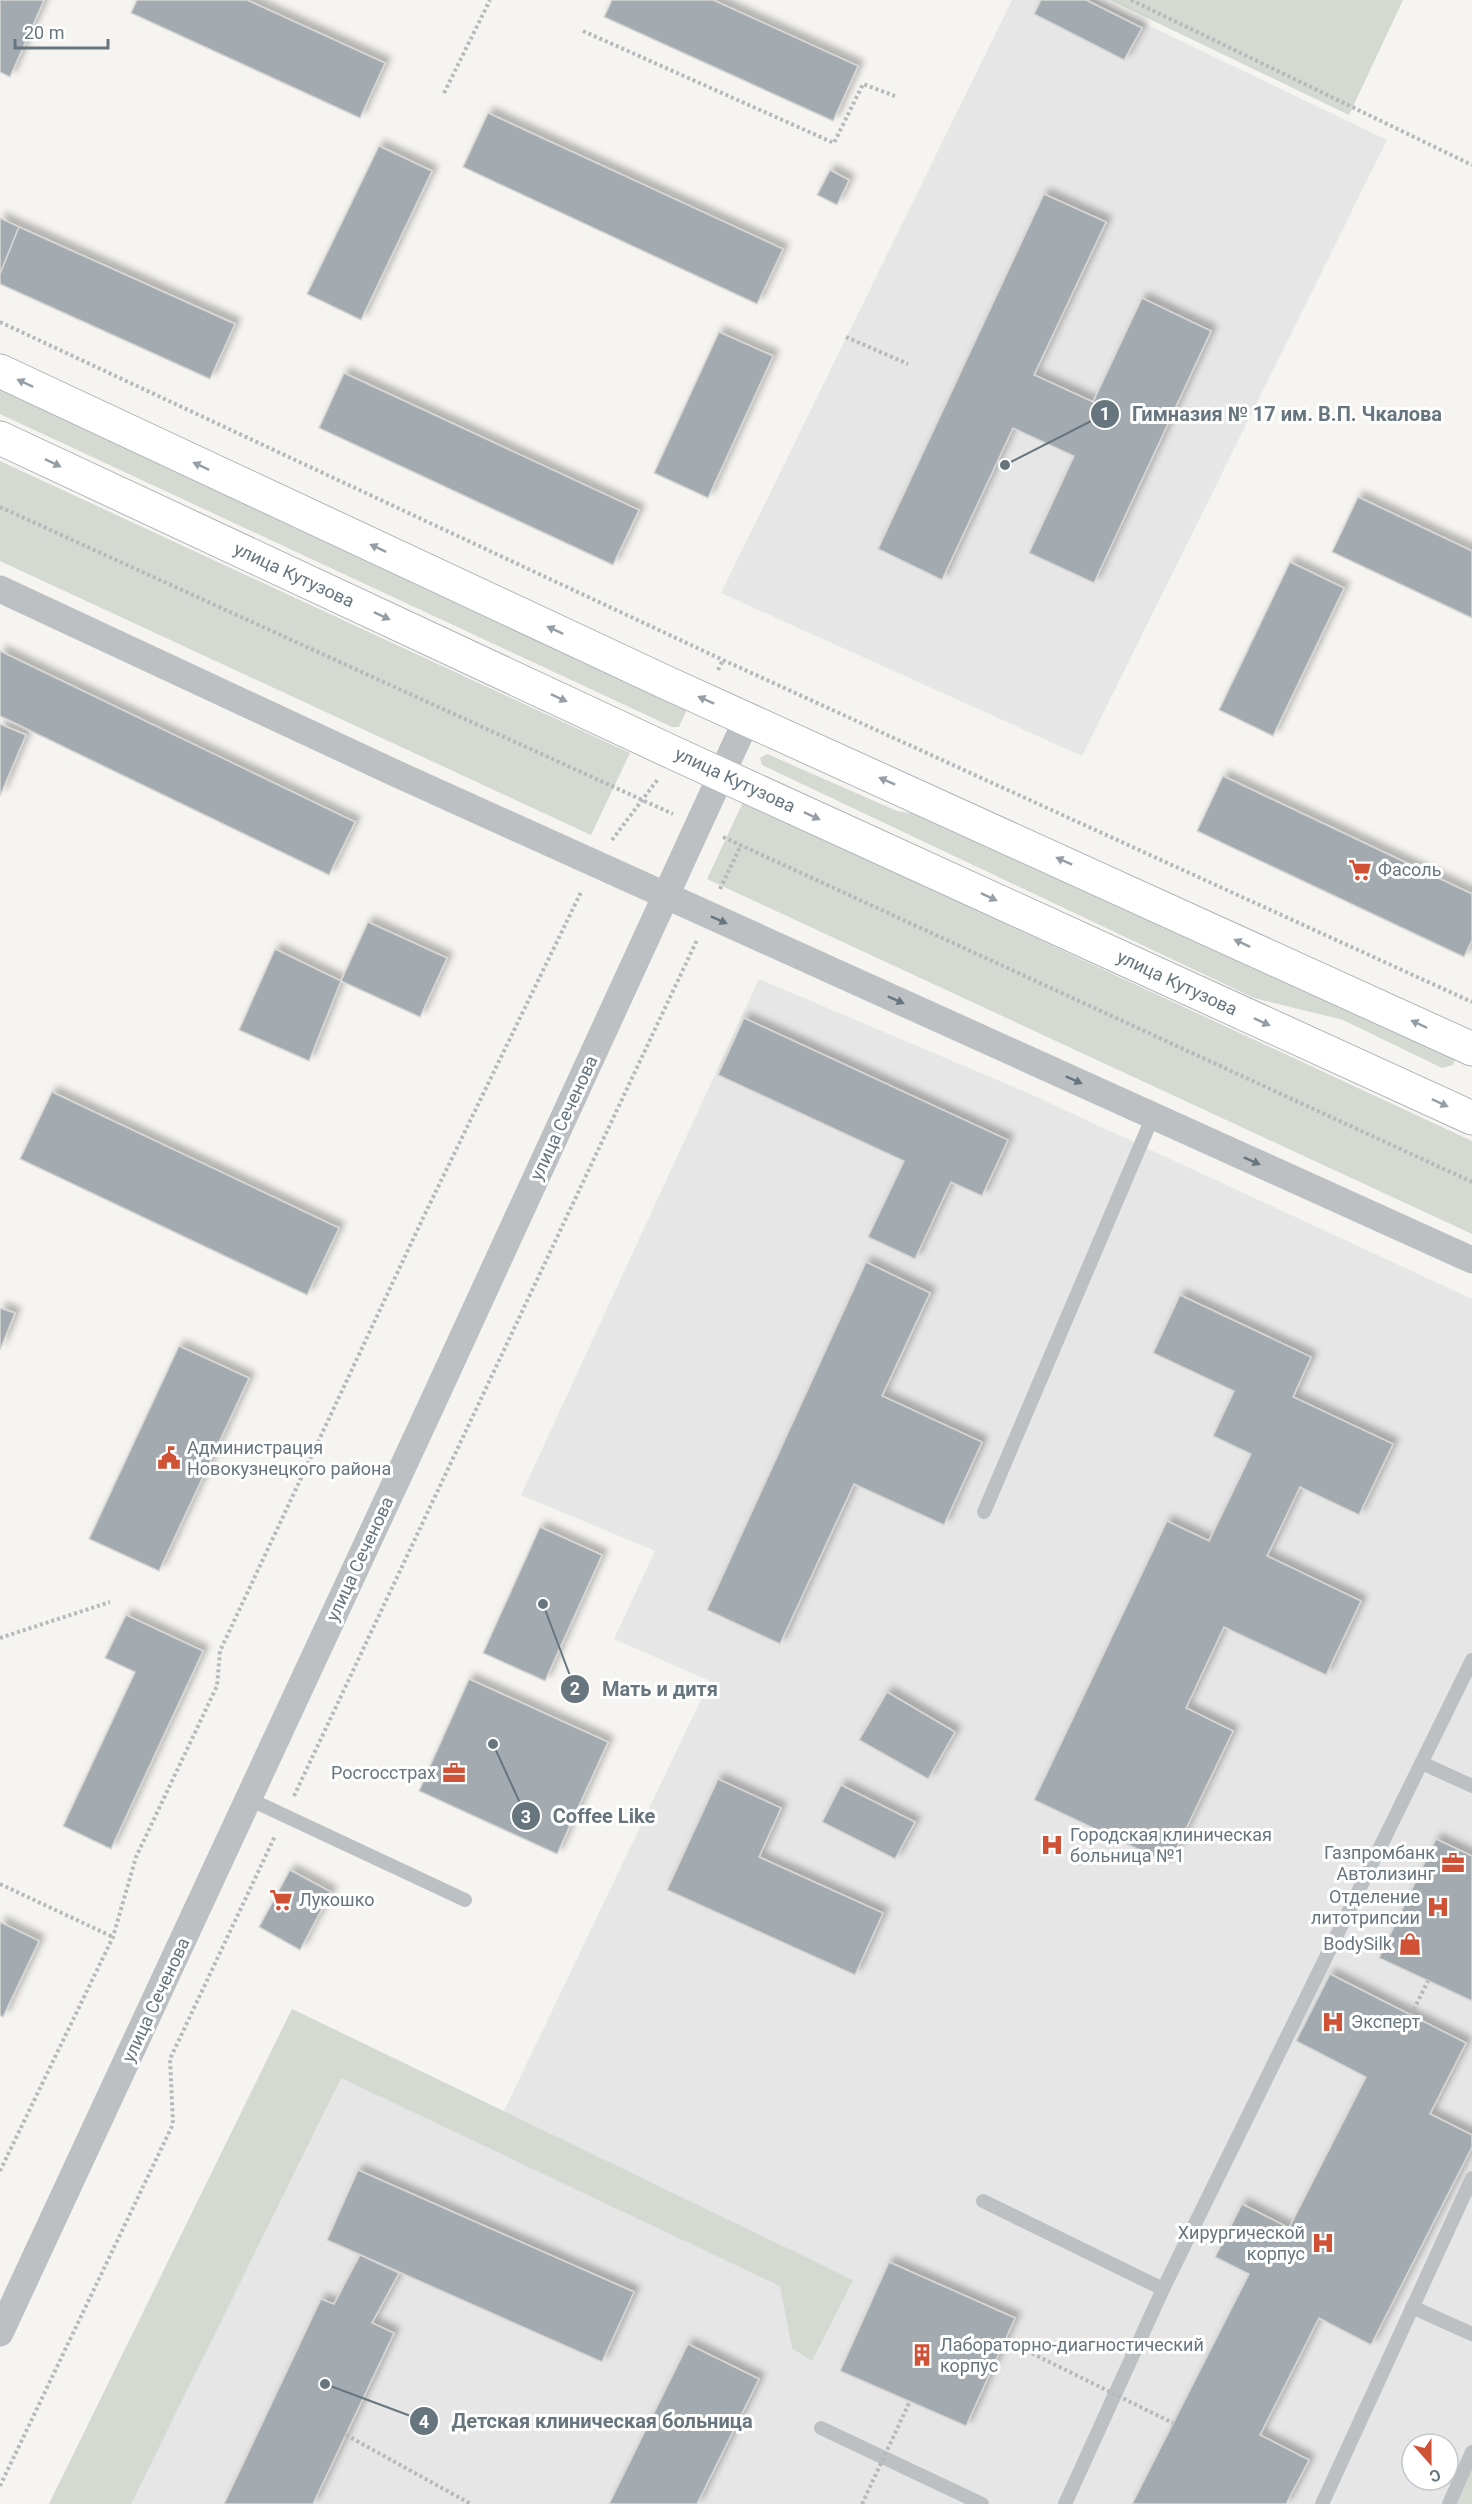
<svg xmlns="http://www.w3.org/2000/svg" width="1472" height="2504" font-family="Roboto,sans-serif">
  <style>
    .built { fill: #e5e6e5; fill-rule: evenodd }
    .green { fill: #d4d9d1 }
    .building { fill: #a4abb0; stroke: #d6d6d4; stroke-width: 1.5; filter: url(#shadow) }
    .lines { fill: none; stroke-linecap: round; stroke-linejoin: round }
    .secondary-casing { stroke: #afb4b7; stroke-width: 35 }
    .path { stroke: #b6b9bb; stroke-width: 4; stroke-dasharray: 3 3; stroke-linecap: butt }
    .lane { stroke: #bcc0c3; stroke-width: 14 }
    .street { stroke: #bcc0c3; stroke-width: 27 }
    .secondary { stroke: #fff; stroke-width: 33 }
    .path-bridge { stroke: #b6b9bb; stroke-width: 4; stroke-dasharray: 3 3; stroke-linecap: butt }
    .oneway { fill: #959ea5 }
    .oneway2 { fill: #67757f }
    .labels { text-anchor: middle; stroke-width: 6; stroke-linejoin: round; paint-order: stroke }
    .street-label { font-size: 18px; fill: #67757f; stroke: #fff }
    .poi-label { font-size: 18px; fill: #67757f; stroke: #fff; text-anchor: start }
    .leader { fill: none; stroke: #67757f; stroke-width: 2 }
    .callout-dot { fill: #67757f; stroke: #fff; stroke-width: 2 }
    .mark-label { font-size: 18px; text-anchor: middle; font-weight: bold; fill: #fff }
    .callout-label { font-size: 20px; text-anchor: middle; font-weight: bold; fill: #67757f; stroke: #fff; stroke-width: 6; stroke-linejoin: round; paint-order: stroke }
  </style>
  <defs>
    <filter id="shadow"><feDropShadow dx="5.5" dy="-5.5" stdDeviation="3" flood-color="#0004"/></filter>
  </defs>
  <rect width="100%" height="100%" fill="#f5f4f1"/>
  <g class="built">
    <path d="M1012,0H1096L1387,140L1082,756L721,593Z"/>
    <path d="M759,979L1028,1093L1472,1299V2504H49L292,2009L504,2111L710,1681L614,1639L655,1551L521,1495ZM1412,2444H1448V2480H1412Z"/>
  </g>
  <g class="green">
    <path d="M1110,0H1403L1349,115Z"/>
    <path d="M0,387L687,709L679,727H672L0,414Z"/>
    <path d="M0,461L630,753L591,835L0,561Z"/>
    <path d="M767,754L897,811L931,816L1455,1059L1453,1065L1442,1068L1343,1020L1254,998L762,765L760,758Z"/>
    <path d="M743,802L1472,1141V1234L707,879Z"/>
    <path d="M292,2009L853,2280L812,2361L792,2348L780,2286L341,2078L131,2504H49Z"/>
    <path d="M1472,2451V2504H1449Z"/>
  </g>
  <g class="building">
    <path d="M0,0H44L10,77L0,72Z"/>
    <path d="M137,0H247L385,63L360,118L131,13Z"/>
    <path d="M612,0H713L858,66L833,121L604,17Z"/>
    <path d="M1041,0H1086L1142,28L1124,60L1034,14Z"/>
    <path d="M488,113L783,249L757,304L463,167Z"/>
    <path d="M379,146L432,171L361,320L307,294Z"/>
    <path d="M830,170L849,180L837,205L817,195Z"/>
    <path d="M1044,194L1106,222L1034,375L1093,402L1142,298L1211,331L1094,583L1029,553L1074,456L1013,428L942,580L878,549Z"/>
    <path d="M0,218L19,227L0,274Z"/>
    <path d="M19,227L235,324L210,379L0,284V274Z"/>
    <path d="M719,332L773,356L708,498L654,473Z"/>
    <path d="M344,373L639,510L613,565L319,428Z"/>
    <path d="M1358,497L1472,551V618L1332,552Z"/>
    <path d="M1290,562L1344,588L1273,736L1219,710Z"/>
    <path d="M0,651L355,822L329,875L0,716Z"/>
    <path d="M0,724L26,735L0,796Z"/>
    <path d="M1223,776L1472,894V940L1464,957L1197,831Z"/>
    <path d="M368,922L447,958L420,1017L341,981Z"/>
    <path d="M275,949L341,981L309,1061L239,1030Z"/>
    <path d="M744,1018L1008,1140L982,1196L951,1182L915,1259L868,1237L904,1161L718,1075Z"/>
    <path d="M52,1092L339,1228L307,1295L20,1159Z"/>
    <path d="M866,1262L930,1293L882,1396L982,1442L944,1525L854,1484L780,1644L707,1610Z"/>
    <path d="M1180,1295L1311,1357L1293,1397L1393,1444L1359,1515L1300,1487L1267,1556L1361,1601L1326,1675L1224,1627L1186,1708L1233,1731L1169,1864L1034,1800L1167,1521L1209,1541L1251,1454L1213,1436L1234,1391L1153,1353Z"/>
    <path d="M0,1308L15,1313L0,1350Z"/>
    <path d="M179,1346L249,1378L159,1571L89,1539Z"/>
    <path d="M540,1527L602,1555L545,1681L483,1653Z"/>
    <path d="M126,1615L203,1651L111,1849L63,1826L135,1672L105,1658Z"/>
    <path d="M469,1679L608,1742L557,1854L419,1791Z"/>
    <path d="M887,1692L955,1732L928,1779L859,1740Z"/>
    <path d="M718,1779L781,1808L759,1857L883,1913L855,1975L667,1890Z"/>
    <path d="M841,1785L915,1822L895,1859L822,1822Z"/>
    <path d="M1436,1839L1472,1856V2001L1379,1958Z"/>
    <path d="M290,1870L331,1892L300,1950L259,1927Z"/>
    <path d="M0,1922L39,1941L3,2017L0,2015Z"/>
    <path d="M1330,1974L1466,2043L1430,2114L1472,2135V2147L1371,2345L1319,2318L1260,2435L1309,2460L1286,2504H1132L1249,2274L1215,2257L1242,2204L1289,2228L1366,2077L1296,2041Z"/>
    <path d="M358,2170L634,2292L602,2362L327,2240Z"/>
    <path d="M360,2255L399,2273L372,2323L394,2333L313,2504H224L321,2299L334,2304Z"/>
    <path d="M889,2262L1015,2318L966,2426L840,2371Z"/>
    <path d="M688,2344L759,2379L697,2504H609Z"/>
  </g>
  <g class="lines">
    <g class="secondary-casing">
      <g id="secondary">
        <path d="M0,371L665,682L1472,1049"/>
        <path d="M0,438L676,754L1472,1118"/>
      </g>
    </g>
    <g class="path">
      <path d="M1131,0L1472,165"/>
      <path d="M583,31L834,143L863,84L895,96"/>
      <path d="M444,93L490,0"/>
      <path d="M0,322L723,660L1472,1002"/>
      <path d="M846,337L908,364"/>
      <path d="M0,507L673,814"/>
      <path d="M718,670L723,660"/>
      <path d="M723,837L1472,1182"/>
      <path d="M612,840L658,779"/>
      <path d="M720,889L741,845"/>
      <path d="M0,1638L110,1602"/>
      <path d="M294,1796L697,940"/>
      <path d="M0,1884L113,1937"/>
      <path d="M1411,2015L1428,1981"/>
      <path d="M0,2171L113,1937L136,1857L217,1686L220,1651L423,1218L582,890"/>
      <path d="M346,2435L471,2504"/>
      <path d="M0,2486L173,2124L170,2059L275,1836"/>
    </g>
    <g class="lane">
      <path d="M984,1512L1153,1116"/>
      <path d="M1422,1763L1472,1786"/>
      <path d="M249,1799L465,1900"/>
      <path d="M983,2201L1163,2289"/>
      <path d="M1412,2307L1472,2334"/>
      <path d="M821,2428L982,2504"/>
      <path d="M1065,2504L1163,2289L1472,1660"/>
      <path d="M1322,2504L1472,2178"/>
      <path d="M1449,2504L1472,2452"/>
    </g>
    <g class="street">
      <path d="M0,589L397,774L1472,1260"/>
      <path d="M0,2333L432,1404L747,719"/>
    </g>
    <use href="#secondary" class="secondary"/>
    <g class="path-bridge">
      <path d="M1005,2340L1173,2423"/>
      <path d="M862,2504L910,2401"/>
    </g>
  </g>
  <defs><path id="oneway-solid" d="M-6-.8H1V-3.2L6.5 0L1 3.2V.8H-6Z" transform="scale(1.5)"/></defs>
  <g class="oneway">
    <use href="#oneway-solid" transform="translate(25 383) rotate(-155)"/>
    <use href="#oneway-solid" transform="translate(53 463) rotate(26)"/>
    <use href="#oneway-solid" transform="translate(201 466) rotate(-155)"/>
    <use href="#oneway-solid" transform="translate(378 548) rotate(-155)"/>
    <use href="#oneway-solid" transform="translate(382 616) rotate(25)"/>
    <use href="#oneway-solid" transform="translate(555 630) rotate(-155)"/>
    <use href="#oneway-solid" transform="translate(559 698) rotate(25)"/>
    <use href="#oneway-solid" transform="translate(706 700) rotate(-156)"/>
    <use href="#oneway-solid" transform="translate(887 781) rotate(-156)"/>
    <use href="#oneway-solid" transform="translate(812 816) rotate(25)"/>
    <use href="#oneway-solid" transform="translate(1064 861) rotate(-156)"/>
    <use href="#oneway-solid" transform="translate(989 897) rotate(25)"/>
    <use href="#oneway-solid" transform="translate(1242 943) rotate(-155)"/>
    <use href="#oneway-solid" transform="translate(1262 1022) rotate(25)"/>
    <use href="#oneway-solid" transform="translate(1419 1024) rotate(-155)"/>
    <use href="#oneway-solid" transform="translate(1440 1103) rotate(25)"/>
  </g>
  <g class="oneway2">
    <use href="#oneway-solid" transform="translate(719 920) rotate(24)"/>
    <use href="#oneway-solid" transform="translate(896 1000) rotate(24)"/>
    <use href="#oneway-solid" transform="translate(1074 1080) rotate(24)"/>
    <use href="#oneway-solid" transform="translate(1252 1161) rotate(24)"/>
  </g>
  <defs>
    <g id="supermarket-bare" transform="scale(1.8)"><path d="M-6-5.5h2.5l.6 2H6L4.5 2H-2.5L-4.4-4H-6ZM-1.5 3.2a1.3 1.3 0 1 0 .1 0ZM3 3.2a1.3 1.3 0 1 0 .1 0Z" fill="#cf5236" stroke="#fff" stroke-width="2.5" paint-order="stroke"/></g>
    <g id="civic-bare" transform="scale(1.8)"><path d="M-.6-6.5H3V-4.5H.6V-3L4-1V1h2V6H-6V1h2V-1L-.6-3ZM-1.2 2.5V6h2.4V2.5Z" fill="#cf5236" stroke="#fff" stroke-width="2.5" paint-order="stroke"/></g>
    <g id="office-bare" transform="scale(1.8)"><path d="M-6-3h4V-5.5h4V-3h4V5H-6ZM-1-4.5V-3h2v-1.5ZM-6 0V1H6V0Z" fill="#cf5236" stroke="#fff" stroke-width="2.5" paint-order="stroke"/></g>
    <g id="hospital-bare" transform="scale(1.8)"><path d="M-5-5h3v3.5h4V-5h3V5h-3V1.5h-4V5h-3Z" fill="#cf5236" stroke="#fff" stroke-width="2.5" paint-order="stroke"/></g>
    <g id="shop-bare" transform="scale(1.8)"><path d="M-5-2.5h2.3a2.7 3.5 0 0 1 5.4 0H5L5.5 6h-11ZM-1.5-2.5h3a1.5 2.3 0 0 0-3 0Z" fill="#cf5236" stroke="#fff" stroke-width="2.5" paint-order="stroke"/></g>
    <g id="building-bare" transform="scale(1.8)"><path d="M-4-6H4V6H1V3H-1V6H-4ZM-2.5-4.3h1.7v1.8h-1.7ZM.8-4.3h1.7v1.8H.8ZM-2.5-1h1.7V.8h-1.7ZM.8-1h1.7V.8H.8Z" fill="#cf5236" stroke="#fff" stroke-width="2.5" paint-order="stroke"/></g>
  </defs>
  <g fill-rule="evenodd">
    <use href="#supermarket-bare" x="1360" y="870"/>
    <use href="#civic-bare" x="169" y="1458"/>
    <use href="#office-bare" x="454" y="1773"/>
    <use href="#hospital-bare" x="1052" y="1845"/>
    <use href="#office-bare" x="1453" y="1863"/>
    <use href="#supermarket-bare" x="281" y="1900"/>
    <use href="#hospital-bare" x="1438" y="1907"/>
    <use href="#shop-bare" x="1410" y="1944"/>
    <use href="#hospital-bare" x="1333" y="2022"/>
    <use href="#hospital-bare" x="1323" y="2243"/>
    <use href="#building-bare" x="922" y="2355"/>
  </g>
  <g class="labels">
    <g class="street-label">
      <text transform="translate(294 575) rotate(25)" y="6">улица Кутузова</text>
      <text transform="translate(735 780) rotate(25)" y="6">улица Кутузова</text>
      <text transform="translate(1177 983) rotate(25)" y="6">улица Кутузова</text>
      <text transform="translate(564 1118) rotate(-65)" y="6">улица Сеченова</text>
      <text transform="translate(360 1559) rotate(-65)" y="6">улица Сеченова</text>
      <text transform="translate(156 2000) rotate(-65)" y="6">улица Сеченова</text>
    </g>
    <g class="poi-label">
      <text x="1378" y="876">Фасоль</text>
      <text x="187" y="1454">Администрация<tspan x="187" dy="21">Новокузнецкого района</tspan></text>
      <text x="436" y="1779" text-anchor="end">Росгосстрах</text>
      <text x="1070" y="1841">Городская клиническая<tspan x="1070" dy="21">больница №1</tspan></text>
      <text x="1435" y="1859" text-anchor="end">Газпромбанк<tspan x="1435" dy="21">Автолизинг</tspan></text>
      <text x="1420" y="1903" text-anchor="end">Отделение<tspan x="1420" dy="21">литотрипсии</tspan></text>
      <text x="299" y="1906">Лукошко</text>
      <text x="1392" y="1950" text-anchor="end">BodySilk</text>
      <text x="1351" y="2028">Эксперт</text>
      <text x="1305" y="2239" text-anchor="end">Хирургической<tspan x="1305" dy="21">корпус</tspan></text>
      <text x="940" y="2351">Лабораторно-диагностический<tspan x="940" dy="21">корпус</tspan></text>
    </g>
  </g>
  <path class="leader" d="M1005 465L1105 414M543 1604L575 1689M493 1744L526 1816M325 2384L424 2421"/>
  <g class="callout-dot">
    <circle cx="1005" cy="465" r="6"/>
    <circle cx="543" cy="1604" r="6"/>
    <circle cx="493" cy="1744" r="6"/>
    <circle cx="325" cy="2384" r="6"/>
    <circle cx="1105" cy="414" r="15"/>
    <circle cx="575" cy="1689" r="15"/>
    <circle cx="526" cy="1816" r="15"/>
    <circle cx="424" cy="2421" r="15"/>
  </g>
  <g class="mark-label">
    <text x="1105" y="420">1</text>
    <text x="575" y="1695">2</text>
    <text x="526" y="1823">3</text>
    <text x="424" y="2428">4</text>
  </g>
  <g class="callout-label">
    <text x="1287" y="421">Гимназия № 17 им. В.П. Чкалова</text>
    <text x="660" y="1696">Мать и дитя</text>
    <text x="604" y="1823">Coffee Like</text>
    <text x="602" y="2428">Детская клиническая больница</text>
  </g>
  <g transform="translate(1430 2462) rotate(159)"><circle r="28" fill="#ffffff" stroke="#c2c8cc" stroke-width="1.5"/>
  <path d="M0-4.5L10 22L0 15L-10 22Z" fill="#cf5236"/>
  <text y="-9" font-size="16" font-weight="bold" text-anchor="middle" fill="#67757f">С</text>
  </g>
  <path d="M15 39v9h93v-9" fill="none" stroke="#67757f" stroke-width="3"/>
  <text x="24" y="39" font-size="18" fill="#67757f" stroke="#ffffff" stroke-width="4.5" paint-order="stroke">20 m</text>
</svg>
